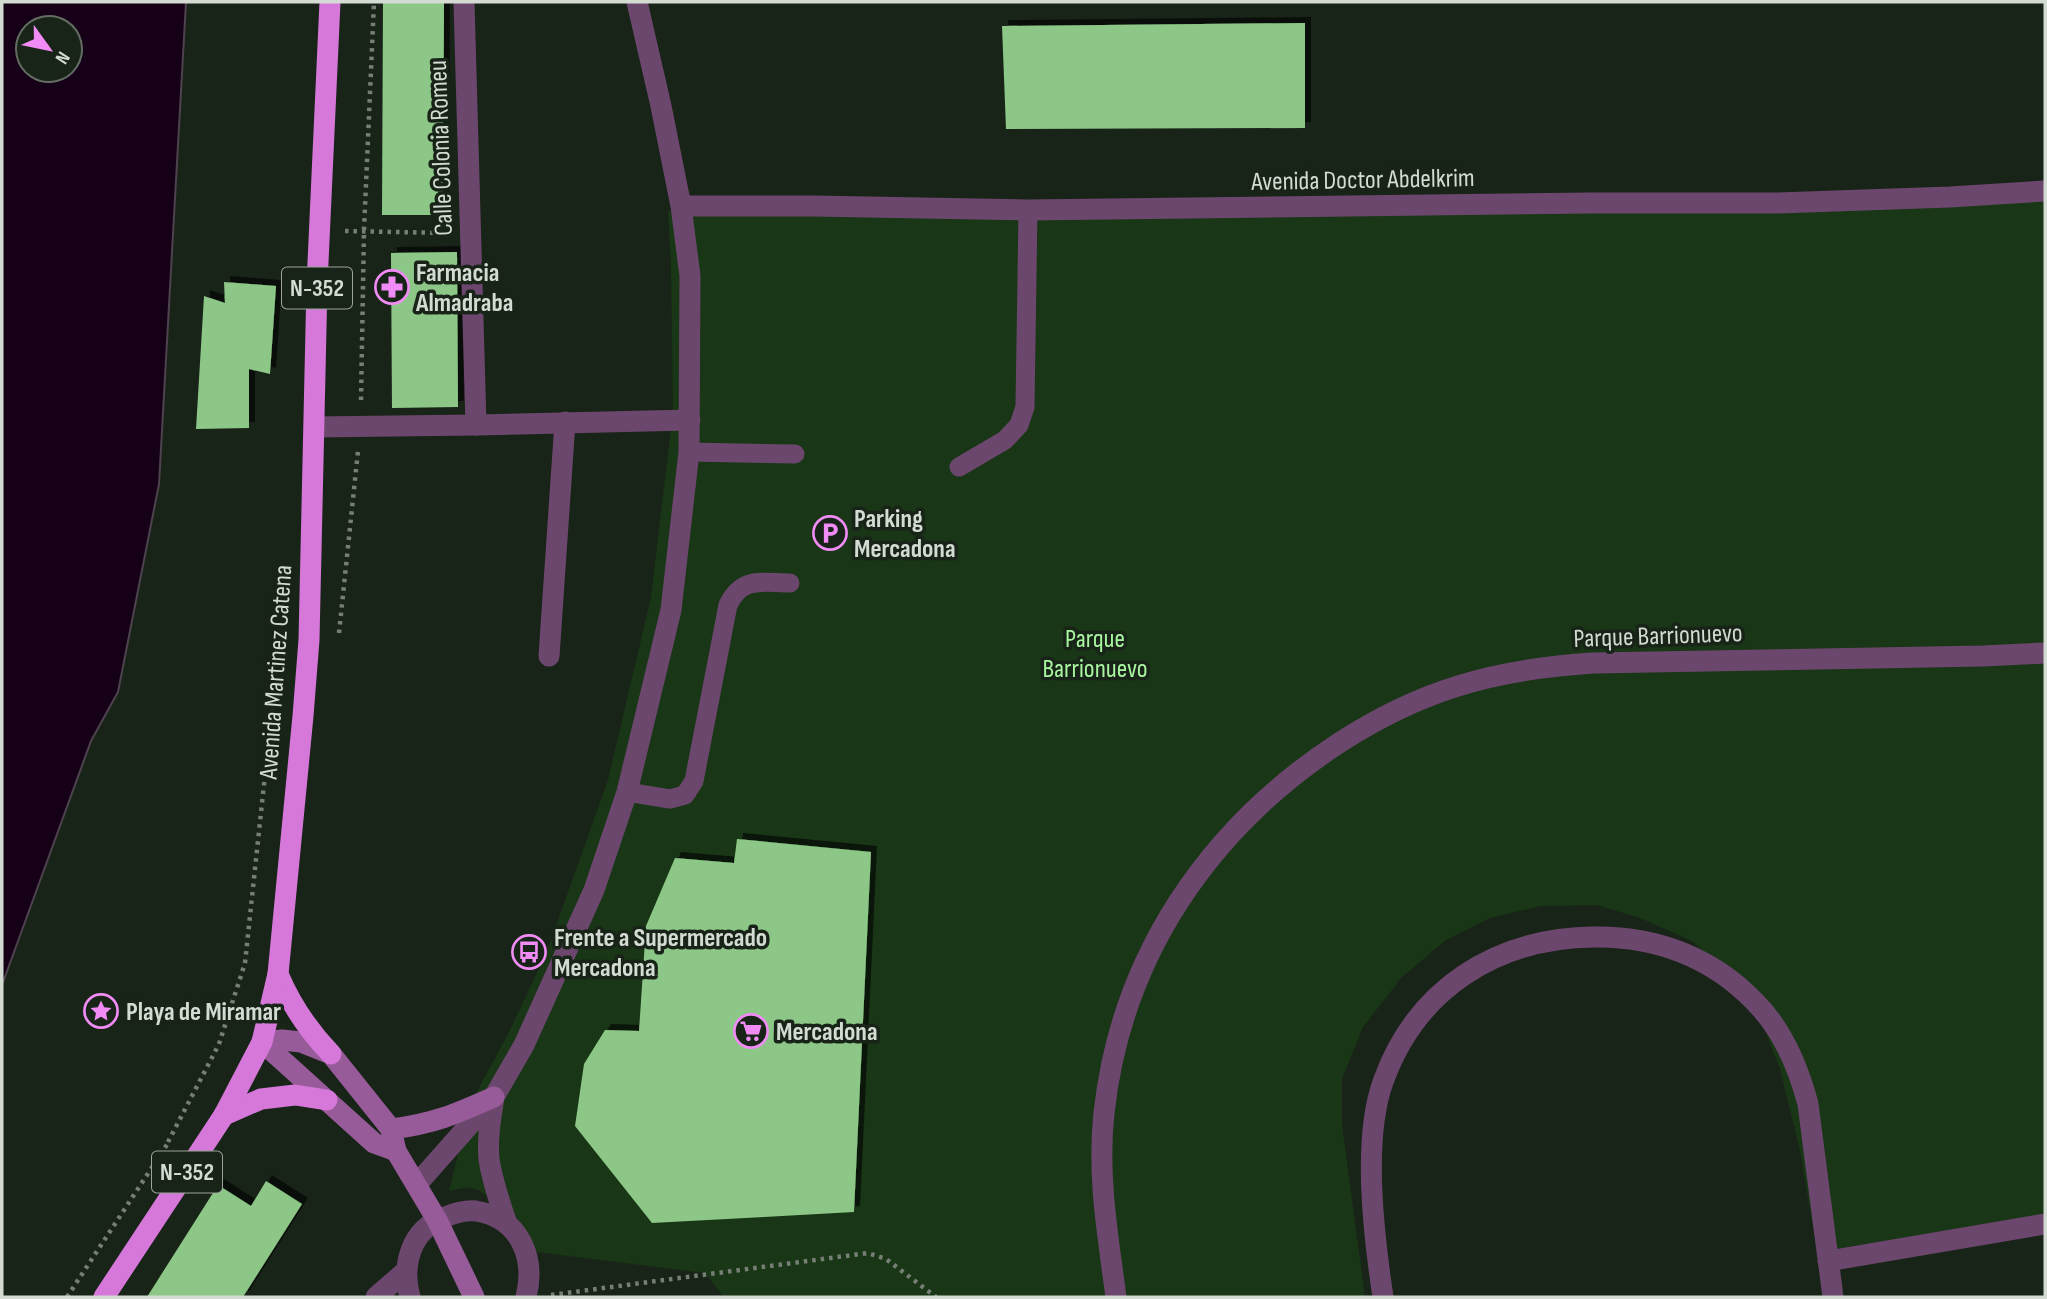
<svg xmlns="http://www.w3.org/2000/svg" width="2047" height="1299" font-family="'Sofia Sans Condensed',sans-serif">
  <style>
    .green { fill: #193616 }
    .water { fill: #150017; stroke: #4e424f; stroke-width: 2; fill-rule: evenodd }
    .building { fill: #8dc787; filter: url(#shadow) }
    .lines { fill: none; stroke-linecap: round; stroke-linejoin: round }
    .path { stroke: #767f75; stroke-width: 4.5; stroke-dasharray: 3.5 5; stroke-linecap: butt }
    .lane { stroke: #6c476d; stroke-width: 19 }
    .street { stroke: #6c476d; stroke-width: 21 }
    .secondary { stroke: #965b98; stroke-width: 21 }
    .highway { stroke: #d578d9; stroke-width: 21 }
    .labels { text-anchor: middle; stroke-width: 7; stroke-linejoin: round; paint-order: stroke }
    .shield { fill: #192418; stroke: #9ca49b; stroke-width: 2 }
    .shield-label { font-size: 24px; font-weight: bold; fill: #d4dbd3 }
    .street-label { font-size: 26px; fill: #d4dbd3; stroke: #192418 }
    .poi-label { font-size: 26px; font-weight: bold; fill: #d4dbd3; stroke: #192418; text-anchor: start }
    .park-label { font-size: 26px; fill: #a9f6a1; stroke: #192418 }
  </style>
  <defs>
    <filter id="shadow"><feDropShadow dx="6" dy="-6" stdDeviation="0" flood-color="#0009"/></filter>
  </defs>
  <rect width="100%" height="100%" fill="#192418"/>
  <path class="green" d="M2045,197V1214L1817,1252L1801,1155L1780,1069L1757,1010L1726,971L1692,941L1640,918L1597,905L1541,906L1490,918L1446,940L1402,977L1363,1027L1342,1079V1125L1365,1297H724L705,1273L520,1250C509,1230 497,1193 471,1188C464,1187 456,1190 449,1191L458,1154L460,1136L475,1095L507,1036L546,954L608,780L651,597L673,411L671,264L668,211L810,205Z"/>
  <path class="water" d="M2,2H186L159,484L118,692L91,741L2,985ZM28,28H70V70H28Z"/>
  <g class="building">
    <path d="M383,2H444L443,215H382Z"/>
    <path d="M1305,23V128L1006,129L1002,26Z"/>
    <path d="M457,252L458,407L392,408L391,253Z"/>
    <path d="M224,282L276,286L270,374L249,369V428L196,429L204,296L225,303Z"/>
    <path d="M737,839L871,852L854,1212L652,1223L575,1126L584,1064L605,1030L639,1031L646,926L675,858L734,863Z"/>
    <path d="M266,1181L302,1204L243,1297H147L218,1185L251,1206Z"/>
  </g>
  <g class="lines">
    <g class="path">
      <path d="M345,231L445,233"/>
      <path d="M361,400L364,230L374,2"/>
      <path d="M339,633L358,451"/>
      <path d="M168,1142L219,1044L245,963L272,709L280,575"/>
      <path d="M551,1295L868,1253L886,1259L936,1297"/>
      <path d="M67,1297L168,1143"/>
    </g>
    <g class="lane">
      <path d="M689,452L795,454"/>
      <path d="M959,467L1005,440L1019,425L1025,407L1028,210"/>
      <path d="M627,792L670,799L685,795L694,781L728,605C742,576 761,583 790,583"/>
    </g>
    <g class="street">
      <path d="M681,206H814L1028,210L1591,203H1778L1950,197L2045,191"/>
      <path d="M476,425L690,420"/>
      <path d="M314,427L476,425L464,2"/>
      <path d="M549,656L565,422"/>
      <path d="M494,1097C491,1117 487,1138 489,1159C492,1181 500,1203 507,1224"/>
      <path d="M417,1184L494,1097L524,1045L594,890L627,792L671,610L689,452L690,276L681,206L661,106L637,2"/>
      <path d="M1828,1261L2045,1224"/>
      <path d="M376,1297L406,1271"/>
      <path d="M410,1297C401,1265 411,1229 445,1217C455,1213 465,1210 476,1211C520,1218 536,1258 526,1297"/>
      <path d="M1116,1297C1108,1236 1097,1175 1104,1113C1121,956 1209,828 1339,743C1376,719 1416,699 1458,686C1502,672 1547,666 1593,663L1983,656L2045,653"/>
      <path d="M1383,1297C1374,1237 1362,1140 1383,1082C1416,989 1496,938 1594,937C1655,936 1712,957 1755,1002C1783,1030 1798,1066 1808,1104L1833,1297"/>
    </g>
    <g class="secondary">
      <path d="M262,1042L282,1040L301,1042L331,1054L391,1129L396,1151L437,1220L474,1297"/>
      <path d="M262,1042L374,1143L396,1151"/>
      <path d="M391,1129C433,1124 456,1114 494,1097"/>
    </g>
    <g class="highway">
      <path d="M278,974C291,1005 308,1030 331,1054"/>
      <path d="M224,1115L261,1099L295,1095L327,1100"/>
      <path d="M104,1297L224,1115L262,1042L278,974L303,716L309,640L317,284L330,2"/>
    </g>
  </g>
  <defs>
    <g id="pharmacy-ring" transform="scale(1.75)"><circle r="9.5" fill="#192418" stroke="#f18bf5" stroke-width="1.5"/><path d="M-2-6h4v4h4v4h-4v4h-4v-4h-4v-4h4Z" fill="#f18bf5"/></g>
    <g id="parking-ring" transform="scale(1.75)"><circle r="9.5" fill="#192418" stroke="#f18bf5" stroke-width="1.5"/><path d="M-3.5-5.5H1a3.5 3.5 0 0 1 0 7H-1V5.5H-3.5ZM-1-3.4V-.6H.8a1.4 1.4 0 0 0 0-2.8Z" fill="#f18bf5"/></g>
    <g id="bus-ring" transform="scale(1.75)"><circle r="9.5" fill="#192418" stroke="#f18bf5" stroke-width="1.5"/><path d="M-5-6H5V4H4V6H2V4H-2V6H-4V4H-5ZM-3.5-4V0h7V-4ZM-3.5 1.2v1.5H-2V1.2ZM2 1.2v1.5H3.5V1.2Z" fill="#f18bf5"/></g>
    <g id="sight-ring" transform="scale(1.75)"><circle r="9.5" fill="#192418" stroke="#f18bf5" stroke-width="1.5"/><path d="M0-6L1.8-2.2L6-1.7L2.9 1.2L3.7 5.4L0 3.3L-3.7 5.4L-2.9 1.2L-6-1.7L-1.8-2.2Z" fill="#f18bf5"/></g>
    <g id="supermarket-ring" transform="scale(1.75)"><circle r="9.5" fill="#192418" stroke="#f18bf5" stroke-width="1.5"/><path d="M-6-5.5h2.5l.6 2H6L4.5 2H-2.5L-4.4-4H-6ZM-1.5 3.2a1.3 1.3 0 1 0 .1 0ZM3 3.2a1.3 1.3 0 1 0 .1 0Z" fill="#f18bf5"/></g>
  </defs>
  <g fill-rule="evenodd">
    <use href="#pharmacy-ring" x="392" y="287"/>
    <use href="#parking-ring" x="830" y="533"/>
    <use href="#bus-ring" x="529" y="952"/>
    <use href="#sight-ring" x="101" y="1011"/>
    <use href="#supermarket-ring" x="751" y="1031"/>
  </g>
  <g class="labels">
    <g class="shield">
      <rect x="282" y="267.5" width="70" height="41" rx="5"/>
      <rect x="152" y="1151.5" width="70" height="41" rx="5"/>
    </g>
    <g class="shield-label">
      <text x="317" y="296">N-352</text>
      <text x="187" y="1180">N-352</text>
    </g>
    <g class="street-label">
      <text transform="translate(440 148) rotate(-92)" y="9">Calle Colonia Romeu</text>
      <text transform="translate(1363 179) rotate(-1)" y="9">Avenida Doctor Abdelkrim</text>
      <text transform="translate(1658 635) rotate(-2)" y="9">Parque Barrionuevo</text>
      <text transform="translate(275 672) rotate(-86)" y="9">Avenida Martinez Catena</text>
    </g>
    <g class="poi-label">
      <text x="416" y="281">Farmacia<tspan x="416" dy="30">Almadraba</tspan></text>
      <text x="854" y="527">Parking<tspan x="854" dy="30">Mercadona</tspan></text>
      <text x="554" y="946">Frente a Supermercado<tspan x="554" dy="30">Mercadona</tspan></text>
      <text x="126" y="1020">Playa de Miramar</text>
      <text x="776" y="1040">Mercadona</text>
    </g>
    <g class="park-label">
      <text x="1095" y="647">Parque<tspan x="1095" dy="30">Barrionuevo</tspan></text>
    </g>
  </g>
  <rect width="2047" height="1299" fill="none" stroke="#d4dbd3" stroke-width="7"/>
  <g transform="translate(49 49) rotate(123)"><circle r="33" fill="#192418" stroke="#646d63" stroke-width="2"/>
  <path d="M0-5L12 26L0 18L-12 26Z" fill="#f18bf5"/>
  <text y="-10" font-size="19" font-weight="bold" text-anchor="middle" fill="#d4dbd3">N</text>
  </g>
</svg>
